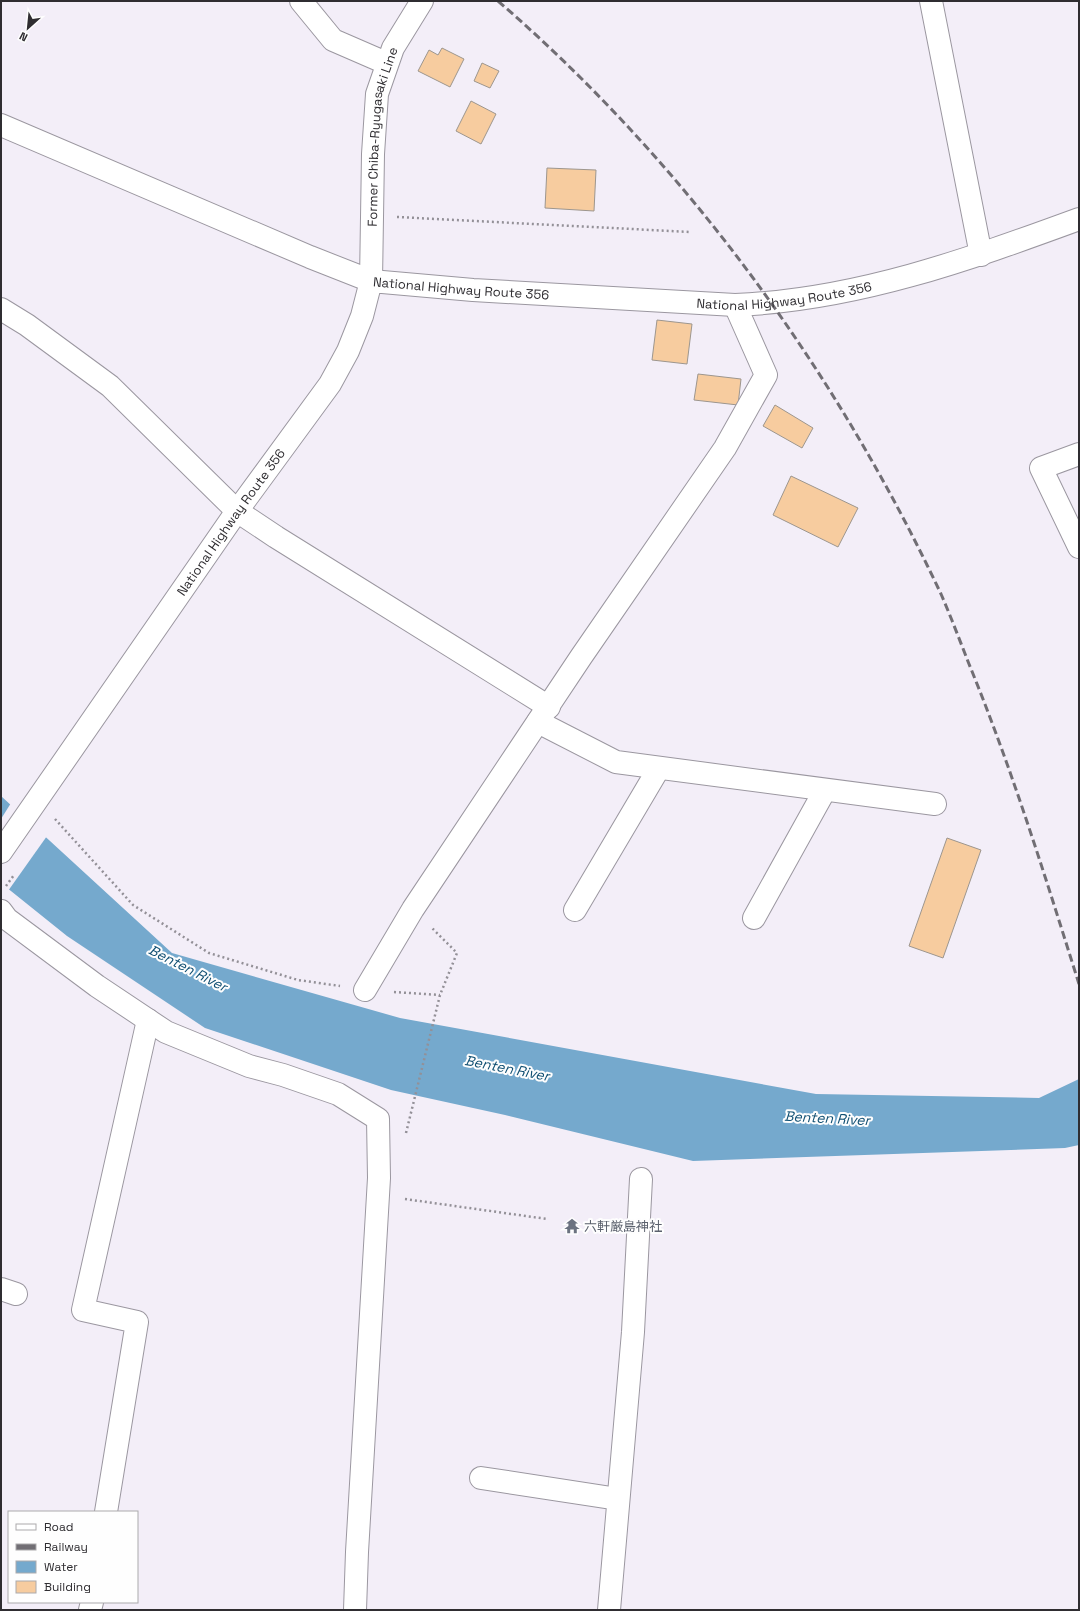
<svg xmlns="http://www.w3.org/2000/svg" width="1080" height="1611" font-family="'Space Grotesk','Noto Sans JP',sans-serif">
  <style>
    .water { fill: #75a9cd }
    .pier { fill: #f3eef8 }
    .building { fill: #f7cc9f; stroke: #9d968e }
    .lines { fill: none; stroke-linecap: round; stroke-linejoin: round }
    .minor-casing { stroke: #9b97a0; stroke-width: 24 }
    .tertiary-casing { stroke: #9b97a0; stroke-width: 24 }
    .trunk-casing { stroke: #9b97a0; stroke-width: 24 }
    .path { stroke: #939097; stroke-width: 2.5; stroke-dasharray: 2 3; stroke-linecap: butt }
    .minor { stroke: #fff; stroke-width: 22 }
    .tertiary { stroke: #fff; stroke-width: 22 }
    .trunk { stroke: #fff; stroke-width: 22 }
    .rail { stroke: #716e74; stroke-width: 3; stroke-dasharray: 8 4; stroke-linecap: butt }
    .labels { text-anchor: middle; stroke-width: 4; stroke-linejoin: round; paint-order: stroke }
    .street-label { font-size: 13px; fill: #2f2d31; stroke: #fefefe }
    .worship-label { font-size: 13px; fill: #5b616d; stroke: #fefefe; text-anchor: start }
    .water-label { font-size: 14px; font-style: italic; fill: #115073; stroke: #fefefe }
  </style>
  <rect width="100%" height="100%" fill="#f3eef8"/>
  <path class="water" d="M1,796L172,953L400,1018L816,1094L1039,1098L1079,1079V1145L1065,1148L693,1161L505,1115L391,1090L205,1028L67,936L1,883Z"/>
  <path class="pier" d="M11,803L47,836L8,891L1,886V819Z"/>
  <g class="building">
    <path d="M442,48L464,59L450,87L418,71L429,50L438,55Z"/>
    <path d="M482,63L499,71L490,88L474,81Z"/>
    <path d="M471,101L496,114L481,144L456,131Z"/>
    <path d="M547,168L596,170L594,211L545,208Z"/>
    <path d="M657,320L692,324L687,364L652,360Z"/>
    <path d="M698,374L741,379L738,405L694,400Z"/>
    <path d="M775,405L813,428L802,448L763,426Z"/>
    <path d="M791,476L858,508L838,547L773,515Z"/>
    <path d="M947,838L981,850L943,958L909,946Z"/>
  </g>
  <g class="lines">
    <g class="minor-casing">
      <g id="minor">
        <path d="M301,1L333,40L386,63"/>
        <path d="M931,1L981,255"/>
        <path d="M1,309L27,325L110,386L237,511L276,537L549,707"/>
        <path d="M1079,454L1041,468L1079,547"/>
        <path d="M538,722L616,762L935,804"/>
        <path d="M575,910L659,768"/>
        <path d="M1,911L7,919L97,986L166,1032L249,1066L283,1075L338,1094L378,1119L379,1178L357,1552L355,1610"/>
        <path d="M754,918L825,790"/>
        <path d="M365,990L413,909L581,657L725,448L766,375L735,305"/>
        <path d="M1,1289L16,1294"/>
        <path d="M481,1478L618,1499"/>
        <path d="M106,1512L137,1322L83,1310L148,1020"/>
        <path d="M90,1610L92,1602"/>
        <path d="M609,1610L633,1332L641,1179"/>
      </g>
    </g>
    <g class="tertiary-casing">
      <g id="tertiary">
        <path id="s1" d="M1,125L310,257L371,281L373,154L377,94L393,48L422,1"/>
      </g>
    </g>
    <g class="trunk-casing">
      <g id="trunk">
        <path id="s2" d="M1,852L237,511L330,384L348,351L362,316L371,281L473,290L735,305C856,300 967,260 1079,219"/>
      </g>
    </g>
    <g class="path">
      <path d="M397,217L690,232"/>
      <path d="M55,819L133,905L209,953L298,980L340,986"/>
      <path d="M6,886L14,875"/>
      <path d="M394,992L440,995"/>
      <path d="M406,1133L440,995L457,953L432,928"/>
      <path d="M405,1199L547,1219"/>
    </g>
    <use href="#minor" class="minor"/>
    <use href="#tertiary" class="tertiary"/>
    <use href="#trunk" class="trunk"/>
    <path class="rail" d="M498,1C686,164 835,369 941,594C951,617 960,641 969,664C1012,769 1045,876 1079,984"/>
  </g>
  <defs>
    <g id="temple-bare" transform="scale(1.2)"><path d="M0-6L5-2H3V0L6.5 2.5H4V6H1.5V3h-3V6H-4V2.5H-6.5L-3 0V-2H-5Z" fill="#6b7280" stroke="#fefefe" stroke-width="2.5" paint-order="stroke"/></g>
  </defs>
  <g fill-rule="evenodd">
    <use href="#temple-bare" x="572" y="1226"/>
  </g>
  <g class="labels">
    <g class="street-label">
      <text dy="5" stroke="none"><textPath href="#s1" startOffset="547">Former Chiba-Ryugasaki Line</textPath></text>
      <text dy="5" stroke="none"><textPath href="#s2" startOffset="774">National Highway Route 356</textPath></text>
      <text dy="5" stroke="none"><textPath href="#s2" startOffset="1098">National Highway Route 356</textPath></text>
      <text dy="5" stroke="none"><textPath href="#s2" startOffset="402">National Highway Route 356</textPath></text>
    </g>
    <g class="worship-label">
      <text x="584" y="1231">六軒厳島神社</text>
    </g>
    <g class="water-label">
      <text transform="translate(188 968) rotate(27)" y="5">Benten River</text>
      <text transform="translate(507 1068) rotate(11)" y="5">Benten River</text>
      <text transform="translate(827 1118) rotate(3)" y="5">Benten River</text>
    </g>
  </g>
  <rect width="1080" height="1611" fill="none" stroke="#2f2d31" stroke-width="4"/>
  <rect x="8" y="1511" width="130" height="92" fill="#fefefe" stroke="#abaaac"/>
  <rect x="16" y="1524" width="20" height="6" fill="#ffffff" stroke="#abaaac"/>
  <text x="44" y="1531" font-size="12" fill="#2f2d31">Road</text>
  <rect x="16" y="1544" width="20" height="6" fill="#716e74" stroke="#abaaac"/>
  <text x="44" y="1551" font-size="12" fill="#2f2d31">Railway</text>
  <rect x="16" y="1561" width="20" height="12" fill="#75a9cd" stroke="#abaaac"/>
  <text x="44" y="1571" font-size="12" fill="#2f2d31">Water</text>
  <rect x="16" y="1581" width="20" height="12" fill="#f7cc9f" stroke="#abaaac"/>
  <text x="44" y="1591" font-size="12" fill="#2f2d31">Building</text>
  <g transform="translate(28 28) rotate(207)" stroke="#fefefe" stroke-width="3" paint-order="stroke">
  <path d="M0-3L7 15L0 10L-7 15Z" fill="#2f2d31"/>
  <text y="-6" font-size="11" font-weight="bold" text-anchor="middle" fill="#2f2d31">N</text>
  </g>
</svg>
